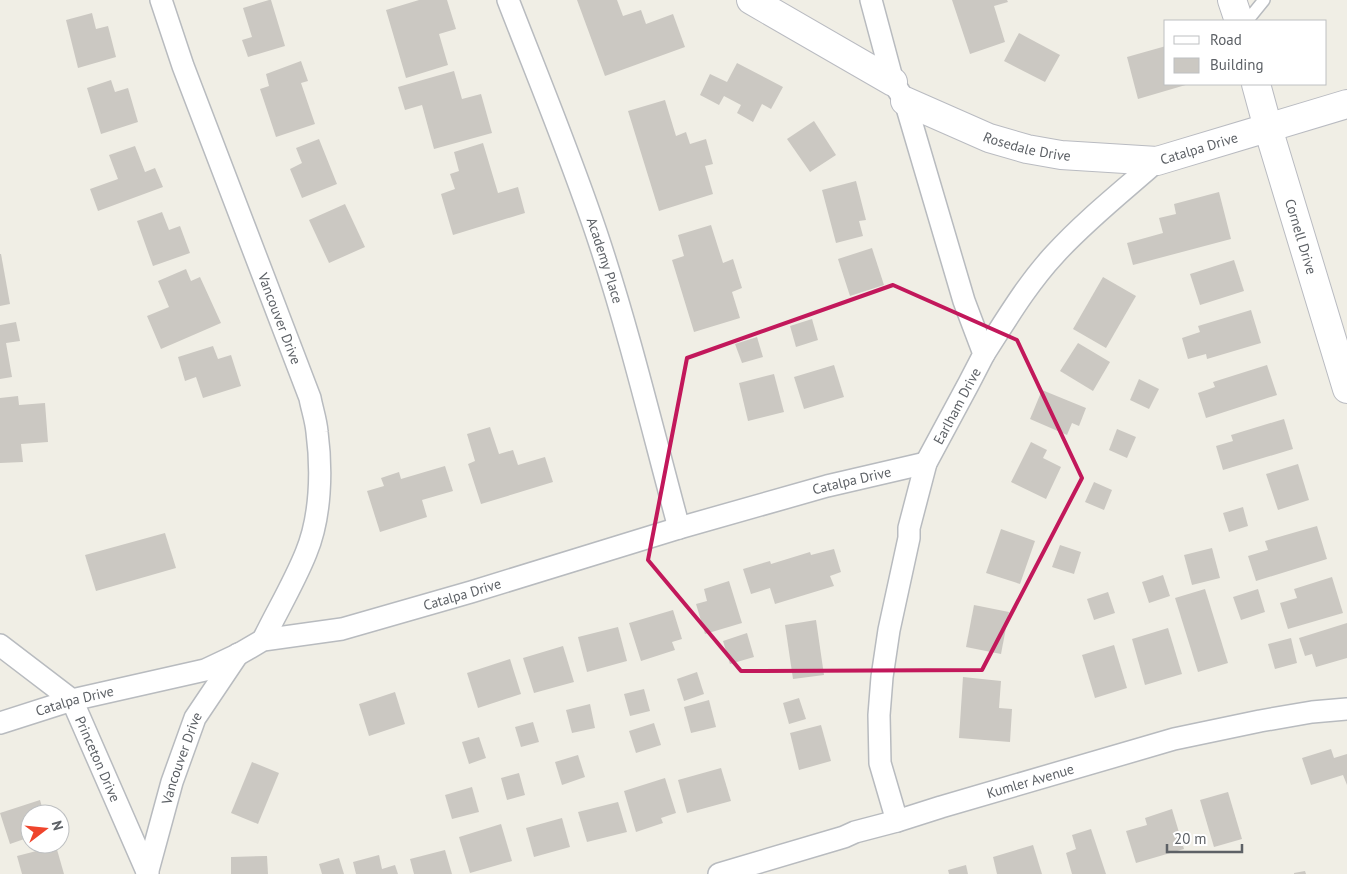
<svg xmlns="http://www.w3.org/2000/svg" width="1347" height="874" font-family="'PT Sans',sans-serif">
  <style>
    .building { fill: #cbc8c2 }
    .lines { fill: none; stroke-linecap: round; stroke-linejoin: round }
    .lane-casing { stroke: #b8bbbf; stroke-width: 14 }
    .street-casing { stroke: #b8bbbf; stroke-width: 24 }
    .secondary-casing { stroke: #b9bbc1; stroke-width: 30 }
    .lane { stroke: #fff; stroke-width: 11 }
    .street { stroke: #fff; stroke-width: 21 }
    .secondary { stroke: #fff; stroke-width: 28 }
    .marked { fill: none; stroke: #c2185b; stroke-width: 4; stroke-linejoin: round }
    .labels { text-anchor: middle; stroke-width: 4.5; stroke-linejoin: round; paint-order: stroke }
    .street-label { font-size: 14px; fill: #5d6166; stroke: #fff }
  </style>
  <rect width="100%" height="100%" fill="#f0eee5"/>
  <g class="building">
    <path d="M269,0H271L285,46L248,57L242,40L252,37L243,8Z"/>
    <path d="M419,0H447L456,29L439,34L448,65L406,78L386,10Z"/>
    <path d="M577,0H617L623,16L641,10L646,24L673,14L685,47L605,76Z"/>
    <path d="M952,0H1007L1008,2L994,6L1005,42L970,54Z"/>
    <path d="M92,13L96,29L108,26L116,57L78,68L66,20Z"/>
    <path d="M1019,33L1060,55L1045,82L1004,61Z"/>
    <path d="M1166,46V84H1189L1138,99L1127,57Z"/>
    <path d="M301,61L308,81L301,83L315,124L276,137L260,89L269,86L266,74Z"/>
    <path d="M737,63L783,87L771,109L762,104L753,122L737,113L741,105L724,96L719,105L700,95L710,74L727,82Z"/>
    <path d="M454,71L462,99L481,94L492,133L434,149L422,105L405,110L398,87Z"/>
    <path d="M111,80L115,92L128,88L138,122L101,134L87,88Z"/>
    <path d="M665,100L676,136L686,132L690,144L706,139L713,164L705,166L713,194L659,211L628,111Z"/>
    <path d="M814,121L836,155L810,172L787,139Z"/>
    <path d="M319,139L337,184L302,198L290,169L302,163L296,148Z"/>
    <path d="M483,143L498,193L518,187L525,213L453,235L441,194L455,189L450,174L459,171L454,152Z"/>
    <path d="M135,146L145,172L155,168L163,187L98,211L90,189L118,179L109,155Z"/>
    <path d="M856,181L866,220L859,221L863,236L836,243L822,190Z"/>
    <path d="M1219,192L1231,239L1133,265L1127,243L1163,233L1159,218L1176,214L1174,204Z"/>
    <path d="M345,204L365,247L329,263L309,220Z"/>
    <path d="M162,212L169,230L180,226L190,253L153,266L137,221Z"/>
    <path d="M711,225L723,263L733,259L742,288L732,292L740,318L694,332L672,260L684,256L678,235Z"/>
    <path d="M872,248L884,285L850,296L838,259Z"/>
    <path d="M0,254H1L10,304L0,306Z"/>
    <path d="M1234,260L1244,291L1200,305L1190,274Z"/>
    <path d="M186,269L191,281L200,277L221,323L161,349L147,316L169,307L158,281Z"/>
    <path d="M1103,277L1136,296L1106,348L1073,329Z"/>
    <path d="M1251,310L1261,343L1207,359L1206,354L1188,359L1182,338L1200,332L1198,326Z"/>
    <path d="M812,319L818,340L796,347L790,326Z"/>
    <path d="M16,322L20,341L6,343L12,377L0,379V325Z"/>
    <path d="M757,337L763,357L742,363L735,344Z"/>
    <path d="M1078,343L1110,362L1093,391L1060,371Z"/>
    <path d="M213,346L218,359L231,355L241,386L203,398L196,377L185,381L178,357Z"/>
    <path d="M834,365L844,397L804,409L794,377Z"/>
    <path d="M1267,365L1277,395L1206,418L1198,393L1215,387L1213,382Z"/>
    <path d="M774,374L784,412L748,421L739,383Z"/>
    <path d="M1139,379L1159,389L1149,409L1130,400Z"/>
    <path d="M1042,390L1086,408L1079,426L1072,423L1067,435L1030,419Z"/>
    <path d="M18,396L19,405L45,403L48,442L21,444L23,462L0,463V398Z"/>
    <path d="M1284,419L1293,449L1223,470L1216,446L1233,441L1231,435Z"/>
    <path d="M490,427L499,454L513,450L518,465L545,457L553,482L481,504L468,464L475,461L467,434Z"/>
    <path d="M1117,429L1136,437L1127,458L1109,450Z"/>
    <path d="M1031,442L1047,450L1043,458L1061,467L1046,499L1011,482Z"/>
    <path d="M1298,464L1309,500L1278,510L1266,474Z"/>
    <path d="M445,466L453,491L422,500L427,517L380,532L367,491L384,486L381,478L399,472L401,479Z"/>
    <path d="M1094,482L1112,490L1104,510L1085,502Z"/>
    <path d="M1243,507L1248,526L1229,532L1223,513Z"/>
    <path d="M1317,526L1327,559L1256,581L1248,556L1268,550L1265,541Z"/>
    <path d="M1001,529L1035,541L1020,584L986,573Z"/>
    <path d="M165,533L176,568L96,591L85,555Z"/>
    <path d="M1060,545L1081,552L1074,574L1052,567Z"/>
    <path d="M1212,548L1220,578L1192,585L1184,555Z"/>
    <path d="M834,549L841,572L830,576L834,586L775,604L770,588L751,594L743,569L770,561L771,564L810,552L811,555Z"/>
    <path d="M1163,575L1170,596L1149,603L1142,582Z"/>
    <path d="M1332,577L1343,613L1288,629L1280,603L1297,598L1294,589Z"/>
    <path d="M729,581L742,623L705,634L696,604L707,601L704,589Z"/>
    <path d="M1205,589L1228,663L1198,672L1175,598Z"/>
    <path d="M1258,589L1265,612L1241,620L1233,597Z"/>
    <path d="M1108,592L1115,613L1094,620L1087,599Z"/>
    <path d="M974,605L1009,612L1001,654L966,647Z"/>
    <path d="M673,610L682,639L672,642L675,650L641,661L629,623Z"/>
    <path d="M816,620L824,675L793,679L785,625Z"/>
    <path d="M1347,623V658L1316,667L1312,654L1305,656L1299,638Z"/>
    <path d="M618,627L627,661L587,672L578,637Z"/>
    <path d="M1168,628L1182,674L1145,685L1132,639Z"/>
    <path d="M747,633L754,657L730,664L723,641Z"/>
    <path d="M1291,638L1297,663L1275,669L1268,644Z"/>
    <path d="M1114,645L1127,688L1095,698L1082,655Z"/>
    <path d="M563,646L574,682L534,693L523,658Z"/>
    <path d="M510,659L521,694L478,708L467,673Z"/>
    <path d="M697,672L704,694L684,701L677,679Z"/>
    <path d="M963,677L1001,681L999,708L1012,709L1010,742L959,738Z"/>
    <path d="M644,689L650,711L630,716L624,694Z"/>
    <path d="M395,692L405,724L369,736L359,704Z"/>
    <path d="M799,698L806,719L789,724L783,703Z"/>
    <path d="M709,700L716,727L691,733L684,707Z"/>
    <path d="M590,704L595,728L572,733L566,710Z"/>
    <path d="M533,722L539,742L521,747L515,727Z"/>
    <path d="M654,723L661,745L636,753L629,731Z"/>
    <path d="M821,725L831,761L799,770L790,733Z"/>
    <path d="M479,737L486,758L469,764L462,742Z"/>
    <path d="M1331,749L1334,758L1347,754V785L1343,775L1311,785L1302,758Z"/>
    <path d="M578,755L585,777L562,785L555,762Z"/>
    <path d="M252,762L279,773L258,824L231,813Z"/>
    <path d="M721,768L731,801L687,813L678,780Z"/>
    <path d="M519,773L525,795L507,800L501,778Z"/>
    <path d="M665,778L676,813L661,818L663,823L636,832L624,791Z"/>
    <path d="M472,787L479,812L452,819L445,795Z"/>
    <path d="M1228,792L1242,839L1214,847L1200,800Z"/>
    <path d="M40,800L44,814H30V837L10,844L0,813Z"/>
    <path d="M618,802L627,832L587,842L578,812Z"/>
    <path d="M1172,809L1184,849L1136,863L1126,831L1147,825L1145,818Z"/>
    <path d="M562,818L570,847L534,857L526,828Z"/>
    <path d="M501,824L512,861L470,873L459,837Z"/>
    <path d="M1091,829L1106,874H1072L1066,853L1076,849L1072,835Z"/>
    <path d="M1033,845L1042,874H997L993,857Z"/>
    <path d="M56,846L64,874H22L17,856Z"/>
    <path d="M445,850L452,874H414L410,859Z"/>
    <path d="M379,855L382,869L395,865L398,874H356L353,862Z"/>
    <path d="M267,856L268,874H231V857Z"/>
    <path d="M339,858L344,874H322L319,864Z"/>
    <path d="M966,865L968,874H949L948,870Z"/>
    <path d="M1305,871L1306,874H1294V873Z"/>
  </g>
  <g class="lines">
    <g class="lane-casing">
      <path id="lane" d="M1247,21L1264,0"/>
    </g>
    <g class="street-casing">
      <g id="street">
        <path id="s1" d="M161,0L183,66L310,398C312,409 316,420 317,432C322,470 321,517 306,553C294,583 277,611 263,640"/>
        <path id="s2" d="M508,0C539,80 572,159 599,241C630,335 653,432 679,528"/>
        <path d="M871,0L893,82L905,101L964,301L984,354L969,383L926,463L909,528V538L889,630L882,677L879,715L880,763L897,821"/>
        <path d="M984,354C1006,320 1027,284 1055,254C1086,220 1123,191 1157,161"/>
        <path id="s3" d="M0,645L72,700L148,874"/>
        <path id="s4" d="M0,723L72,700L205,670L239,654L263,640L342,629L471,592L679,528L827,486L926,463"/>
        <path id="s5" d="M147,874L172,782L195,718L238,654"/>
        <path id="s6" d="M719,874L844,837L855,832L897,821L941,807L1174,739L1260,721L1312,712L1347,709"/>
      </g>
    </g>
    <g class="secondary-casing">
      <g id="secondary">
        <path d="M751,0L893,82"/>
        <path d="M1232,0L1239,21"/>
        <path id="s7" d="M1256,84L1268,128L1347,389"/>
        <path id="s8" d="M905,101L989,138L1027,149L1061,155L1157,161L1347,104"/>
      </g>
    </g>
    <use href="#lane" class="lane"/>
    <use href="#street" class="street"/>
    <use href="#secondary" class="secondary"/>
  </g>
  <path class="marked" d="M893,285L1017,340L1082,478L982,670L741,671L648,560L687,358Z"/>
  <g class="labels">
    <g class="street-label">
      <text dy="5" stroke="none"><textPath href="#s8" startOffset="131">Rosedale Drive</textPath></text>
      <text dy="5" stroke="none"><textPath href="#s8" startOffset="306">Catalpa Drive</textPath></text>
      <text dy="5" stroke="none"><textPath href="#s7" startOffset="159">Cornell Drive</textPath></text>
      <text dy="5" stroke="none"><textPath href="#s2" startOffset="278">Academy Place</textPath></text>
      <text dy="5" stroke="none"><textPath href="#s1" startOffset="340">Vancouver Drive</textPath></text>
      <text transform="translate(957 406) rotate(-62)" y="5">Earlham Drive</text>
      <text dy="5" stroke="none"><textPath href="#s4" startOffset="888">Catalpa Drive</textPath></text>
      <text dy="5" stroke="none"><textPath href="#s4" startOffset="482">Catalpa Drive</textPath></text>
      <text dy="5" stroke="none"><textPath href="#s4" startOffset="78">Catalpa Drive</textPath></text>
      <text dy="5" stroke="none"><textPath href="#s3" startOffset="155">Princeton Drive</textPath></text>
      <text dy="5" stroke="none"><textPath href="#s5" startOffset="121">Vancouver Drive</textPath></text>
      <text dy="5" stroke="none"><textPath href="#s6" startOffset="325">Kumler Avenue</textPath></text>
    </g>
  </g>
  <rect x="1164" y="20" width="162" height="65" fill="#ffffff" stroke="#bec0c2"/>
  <rect x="1174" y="36" width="25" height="8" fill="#ffffff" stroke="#bec0c2"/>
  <text x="1210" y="45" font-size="15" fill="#5d6166">Road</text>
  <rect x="1174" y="58" width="25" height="15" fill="#cbc8c2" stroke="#bec0c2"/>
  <text x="1210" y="70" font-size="15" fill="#5d6166">Building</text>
  <g transform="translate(45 829) rotate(74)"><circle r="24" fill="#ffffff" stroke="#bec0c2"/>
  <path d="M0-4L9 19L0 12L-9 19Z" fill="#ef442c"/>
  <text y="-8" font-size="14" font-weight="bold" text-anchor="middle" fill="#5d6166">N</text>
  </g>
  <path d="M1167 844v8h75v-8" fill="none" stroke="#5d6166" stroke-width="2.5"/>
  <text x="1174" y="844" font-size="15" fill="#5d6166" stroke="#ffffff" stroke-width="4" paint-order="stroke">20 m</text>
</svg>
